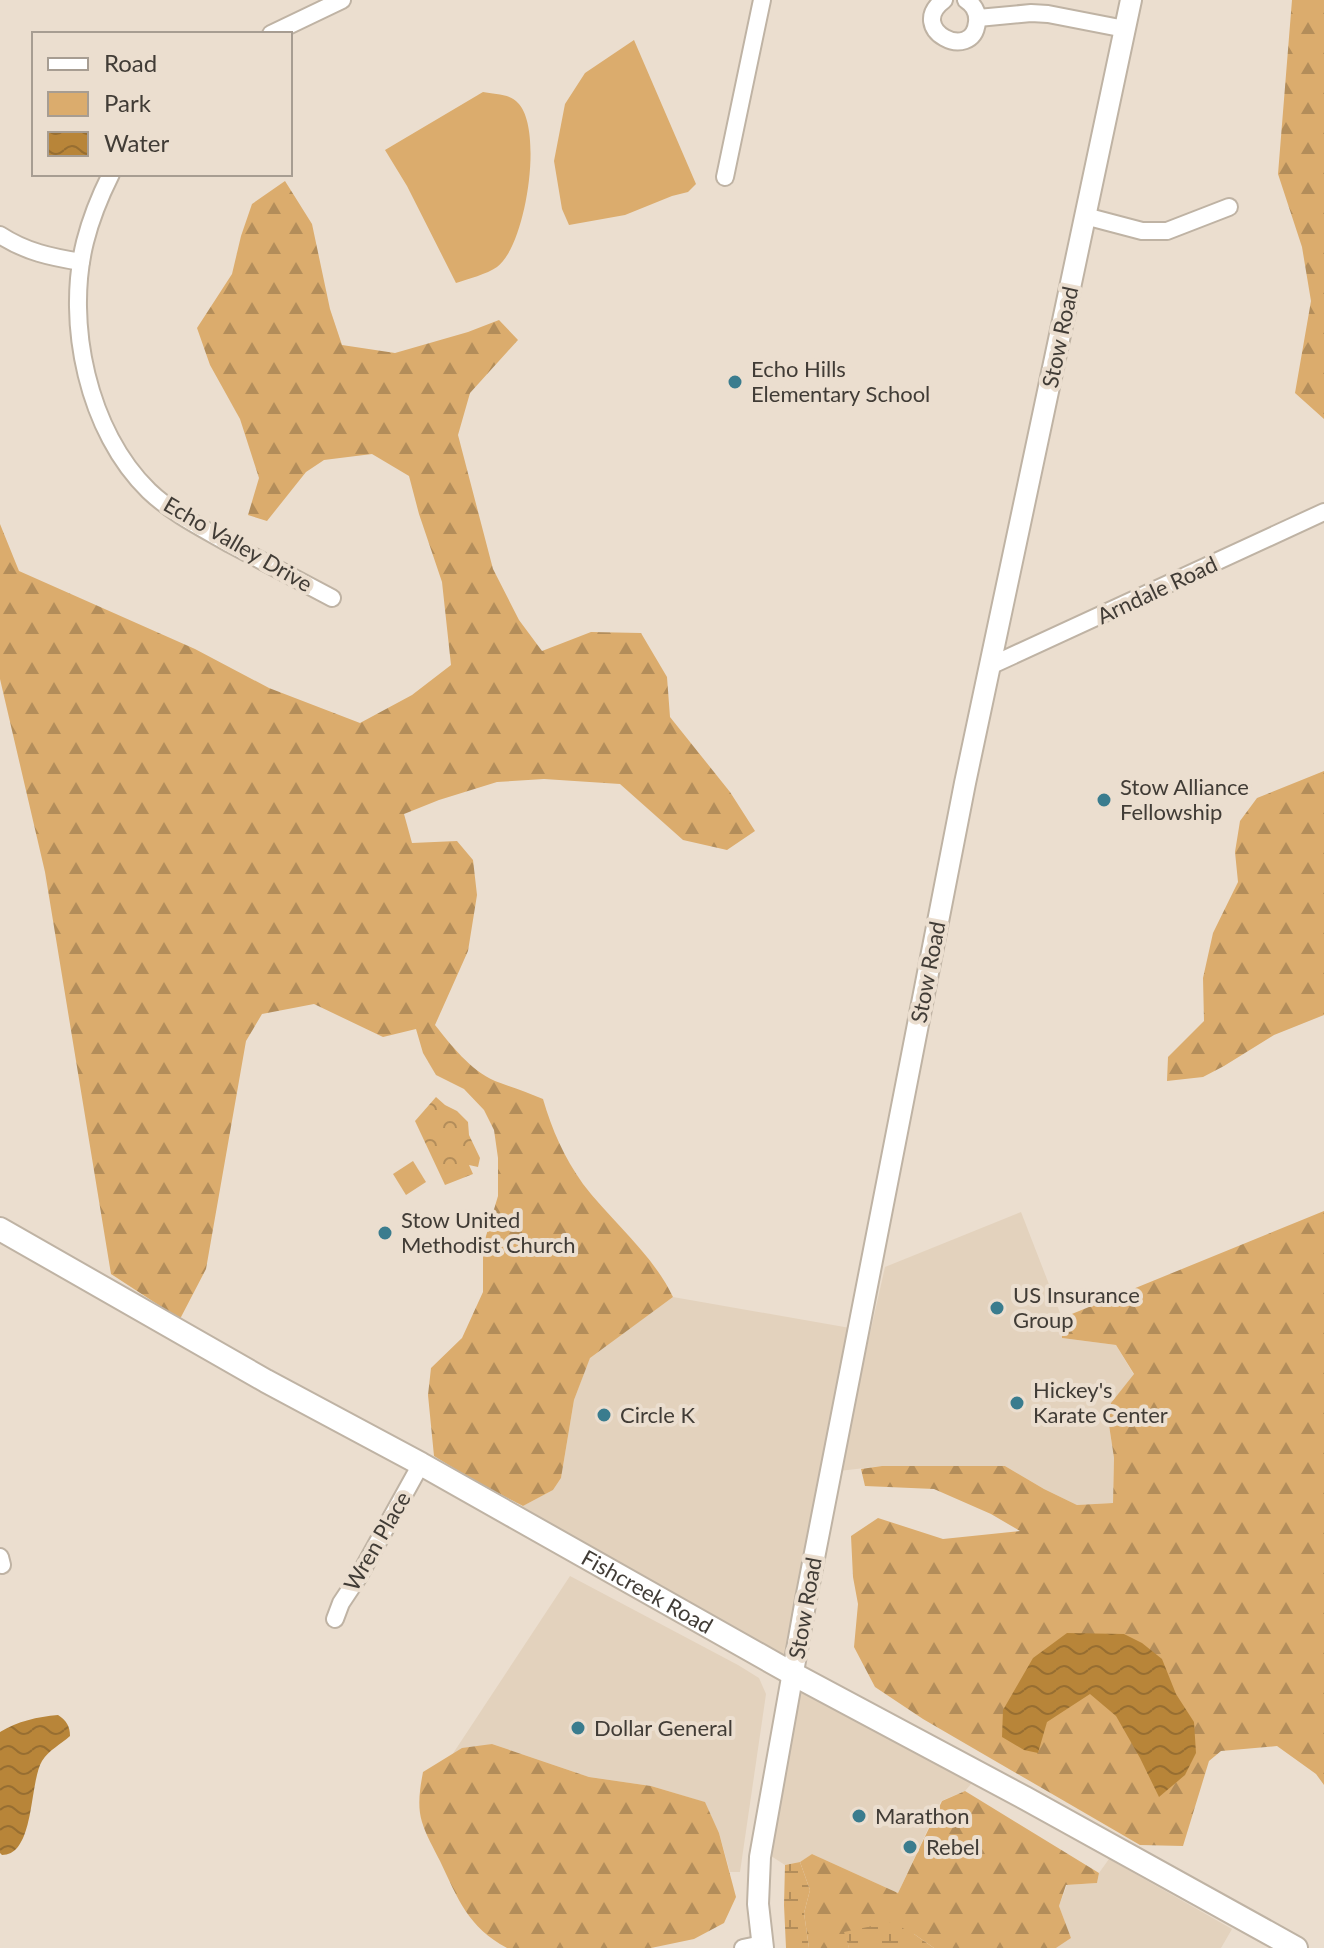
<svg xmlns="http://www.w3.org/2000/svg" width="1324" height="1948" font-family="Lato,sans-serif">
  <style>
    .built { fill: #e3d2bd }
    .green { fill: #dbac6d }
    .forest { fill: url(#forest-firs) }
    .wetland { fill: url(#wetland-marsh) }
    .park { fill: url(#park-crowns) }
    .water { fill: url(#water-waves) }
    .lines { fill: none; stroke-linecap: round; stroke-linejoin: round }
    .minor-casing { stroke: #bfb3a4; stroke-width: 20 }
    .tertiary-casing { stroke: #bfb3a4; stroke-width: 24 }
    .secondary-casing { stroke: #bfb3a4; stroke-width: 26 }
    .minor { stroke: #fff; stroke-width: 16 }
    .tertiary { stroke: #fff; stroke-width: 20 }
    .secondary { stroke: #fff; stroke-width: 22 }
    .poi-dot { fill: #3a7c8e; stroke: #ebdecf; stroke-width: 3 }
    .labels { text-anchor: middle; stroke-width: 8; stroke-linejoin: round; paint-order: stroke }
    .street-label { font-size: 22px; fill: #413c36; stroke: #ebdecf }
    .poi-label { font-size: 22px; fill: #413c36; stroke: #ebdecf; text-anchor: start }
  </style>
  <defs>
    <pattern id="forest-firs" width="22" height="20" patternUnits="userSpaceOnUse" patternTransform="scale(2)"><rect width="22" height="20" fill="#dbac6d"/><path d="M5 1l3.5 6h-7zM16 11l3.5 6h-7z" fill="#b38d5a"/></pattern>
    <pattern id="wetland-marsh" width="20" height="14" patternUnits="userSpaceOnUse" patternTransform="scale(2)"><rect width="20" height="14" fill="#dbac6d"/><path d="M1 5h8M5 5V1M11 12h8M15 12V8" fill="none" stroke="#b38d5a"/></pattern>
    <pattern id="park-crowns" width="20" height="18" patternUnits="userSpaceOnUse" patternTransform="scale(2)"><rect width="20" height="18" fill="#dbac6d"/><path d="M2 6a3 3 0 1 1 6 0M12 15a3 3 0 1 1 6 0" fill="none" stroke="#b38d5a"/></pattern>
    <pattern id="water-waves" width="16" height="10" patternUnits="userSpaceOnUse" patternTransform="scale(2)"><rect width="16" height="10" fill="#b88539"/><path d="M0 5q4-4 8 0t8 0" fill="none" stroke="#976e31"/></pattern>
  </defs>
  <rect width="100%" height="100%" fill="#ebdecf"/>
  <g class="built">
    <path d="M1021,1212L1062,1318V1338L1116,1345L1134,1375L1109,1425L1114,1458L1113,1503L1077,1505L1044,1489L1005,1466H882L839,1471L885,1267Z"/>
    <path d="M673,1297L850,1328L790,1666L519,1515L523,1506L553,1490L561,1478L574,1400L590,1357Z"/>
    <path d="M570,1576L738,1665L759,1678L766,1694L740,1872H730L719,1833L704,1802L651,1786L589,1777L492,1744L452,1755Z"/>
    <path d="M797,1683L976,1778L965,1791L941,1801L898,1893L812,1854L800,1862L785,1865L771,1856L793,1702Z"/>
    <path d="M1109,1859L1232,1929L1221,1948H1056L1071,1938L1059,1906L1067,1885L1097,1883L1099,1873Z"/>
  </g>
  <g class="green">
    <path d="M634,40L696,184L688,192L672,196L625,215L569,225L562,209L554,161L565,104L585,73Z"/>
    <path d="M483,92C494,94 511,94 518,103C544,129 526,246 497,267C487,274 468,279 456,283L407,186L385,150Z"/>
    <path d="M413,1161L426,1182L406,1195L393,1174Z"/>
  </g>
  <g class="forest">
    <path d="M1292,0H1324V419L1295,393L1311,301L1302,247L1278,174Z"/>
    <path d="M285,181L312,224L330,309L342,345L395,353L468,332L499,320L518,340L470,393L458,435L493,569L519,620L542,651L591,632L641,633L667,677L670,717L730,792L755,831L727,850L683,840L620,784L544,779L497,782L439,800L404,814L412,843L457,841L473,860L477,895L468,951L435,1025C451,1045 470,1070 495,1081C511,1087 527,1092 543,1099C552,1130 564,1157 583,1184C612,1222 652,1253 673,1297L590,1358L574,1400L561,1478L553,1490L523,1506L473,1480L434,1456L428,1395L431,1368L462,1338L483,1292V1246L498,1196V1158L494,1130L484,1110L464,1089L436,1075L423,1053L416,1029L383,1037L314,1004L262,1014L246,1041L206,1269L180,1319L111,1274L45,872L0,679V524L19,571L195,649L269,688L360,723L412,695L451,665L442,582L419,514L409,476L372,454L324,460L306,472L267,521L248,515L259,478L240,419L210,365L197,328L232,274L241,236L252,204Z"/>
    <path d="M1324,771V1015L1274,1035L1224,1066L1203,1077L1167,1081L1168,1057L1204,1021L1203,978L1213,933L1238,882L1235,852L1240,821L1257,798Z"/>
    <path d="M1324,1211V1785L1316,1774L1277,1746L1221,1751L1209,1761L1183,1846L1140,1845L923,1719L875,1687L854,1647L858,1604L853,1577L851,1536L878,1518L943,1539L1020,1531L991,1514L934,1489L865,1486L861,1469L882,1466H1005L1044,1489L1077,1505L1113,1503L1114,1458L1109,1425L1111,1403L1134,1374L1116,1345L1062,1338V1318Z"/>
    <path d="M492,1744L589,1777L651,1786L705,1802L719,1833L736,1897L724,1923L694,1939L651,1948H507C468,1927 458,1899 440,1861C434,1849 426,1835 422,1822C417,1806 420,1788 423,1772L462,1748Z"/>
    <path d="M965,1791L1099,1873L1097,1883L1066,1885L1059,1906L1071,1938L1056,1948H934L914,1934L845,1932L849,1948H809L804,1913L810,1890L800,1862L812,1854L898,1893L942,1801Z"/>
  </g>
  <g class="wetland">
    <path d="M800,1862L810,1890L804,1913L809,1948H786L784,1905L785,1865Z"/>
    <path d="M891,1922L914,1934L934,1948H849L844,1932Z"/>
  </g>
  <path class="park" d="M436,1097L445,1105L457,1111L468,1122L469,1135L480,1158L478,1167L469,1165L473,1174L445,1185L415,1121Z"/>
  <g class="water">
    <path d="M1067,1633L1124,1634L1142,1643L1162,1659L1176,1694L1194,1722L1196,1753L1185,1775L1159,1797L1140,1758L1116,1716L1090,1694L1047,1722L1038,1753L1024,1750L1002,1737L1003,1710L1033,1658Z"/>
    <path d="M58,1715C66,1720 70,1726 70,1736C61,1744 49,1750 42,1761C29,1783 35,1855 2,1855L0,1853V1732C18,1721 37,1717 58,1715Z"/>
  </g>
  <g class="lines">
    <g class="minor-casing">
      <g id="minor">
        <path d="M944,0C905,29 973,64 977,22C978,12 974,5 966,0"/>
        <path d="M978,18L1031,13L1048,14L1125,29"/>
        <path d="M271,34L342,0"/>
        <path d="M111,174C100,196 91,218 85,242C65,323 88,432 149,491C172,513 202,528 230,544C264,562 298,580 332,598"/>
        <path d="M725,177L762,0"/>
        <path d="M1085,216L1142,231H1167L1229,207"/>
        <path d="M0,235C26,252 51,257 81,262"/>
        <path d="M990,666L1324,512"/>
        <path d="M0,1557L2,1565"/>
        <path d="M335,1619L341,1603L359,1576L421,1464"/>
        <path d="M743,1948L762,1944"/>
      </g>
    </g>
    <g class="tertiary-casing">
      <path id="tertiary" d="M763,1948L758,1904L760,1857L806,1599L965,783L1131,0"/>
    </g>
    <g class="secondary-casing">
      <g id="secondary">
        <path id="s1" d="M0,1229L266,1381L421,1464L793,1674L1025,1798L1296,1948"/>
      </g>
    </g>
    <use href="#minor" class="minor"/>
    <use href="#tertiary" class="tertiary"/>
    <use href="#secondary" class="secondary"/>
  </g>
  <g class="poi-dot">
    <circle cx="735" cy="382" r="8"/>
    <circle cx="1104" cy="800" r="8"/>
    <circle cx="385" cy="1233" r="8"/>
    <circle cx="997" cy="1308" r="8"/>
    <circle cx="1017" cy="1403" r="8"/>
    <circle cx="604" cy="1415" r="8"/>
    <circle cx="578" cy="1728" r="8"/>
    <circle cx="859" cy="1816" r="8"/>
    <circle cx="910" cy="1847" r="8"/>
  </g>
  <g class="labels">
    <g class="street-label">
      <text transform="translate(1060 337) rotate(-78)" y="8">Stow Road</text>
      <text transform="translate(238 544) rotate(30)" y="8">Echo Valley Drive</text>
      <text transform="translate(1157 590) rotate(-25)" y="8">Arndale Road</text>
      <text transform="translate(928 972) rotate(-79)" y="8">Stow Road</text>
      <text transform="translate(377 1541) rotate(-60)" y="8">Wren Place</text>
      <text dy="8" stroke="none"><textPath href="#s1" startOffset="742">Fishcreek Road</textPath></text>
      <text transform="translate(805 1608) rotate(-80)" y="8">Stow Road</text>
    </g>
    <g class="poi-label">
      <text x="751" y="377">Echo Hills<tspan x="751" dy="25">Elementary School</tspan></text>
      <text x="1120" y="795">Stow Alliance<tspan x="1120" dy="25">Fellowship</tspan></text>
      <text x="401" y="1228">Stow United<tspan x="401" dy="25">Methodist Church</tspan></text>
      <text x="1013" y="1303">US Insurance<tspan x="1013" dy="25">Group</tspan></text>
      <text x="1033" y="1398">Hickey's<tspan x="1033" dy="25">Karate Center</tspan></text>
      <text x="620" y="1423">Circle K</text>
      <text x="594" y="1736">Dollar General</text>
      <text x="875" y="1824">Marathon</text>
      <text x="926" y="1855">Rebel</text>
    </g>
  </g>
  <rect x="32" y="32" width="260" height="144" fill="#ebdecf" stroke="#a79d92" stroke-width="2"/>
  <rect x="48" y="58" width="40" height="12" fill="#ffffff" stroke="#a79d92" stroke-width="2"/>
  <text x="104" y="72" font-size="24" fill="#413c36">Road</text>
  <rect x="48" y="92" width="40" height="24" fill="#dbac6d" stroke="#a79d92" stroke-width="2"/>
  <text x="104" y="112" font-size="24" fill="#413c36">Park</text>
  <rect x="48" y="132" width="40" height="24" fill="url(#water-waves)" stroke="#a79d92" stroke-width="2"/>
  <text x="104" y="152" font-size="24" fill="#413c36">Water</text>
</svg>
